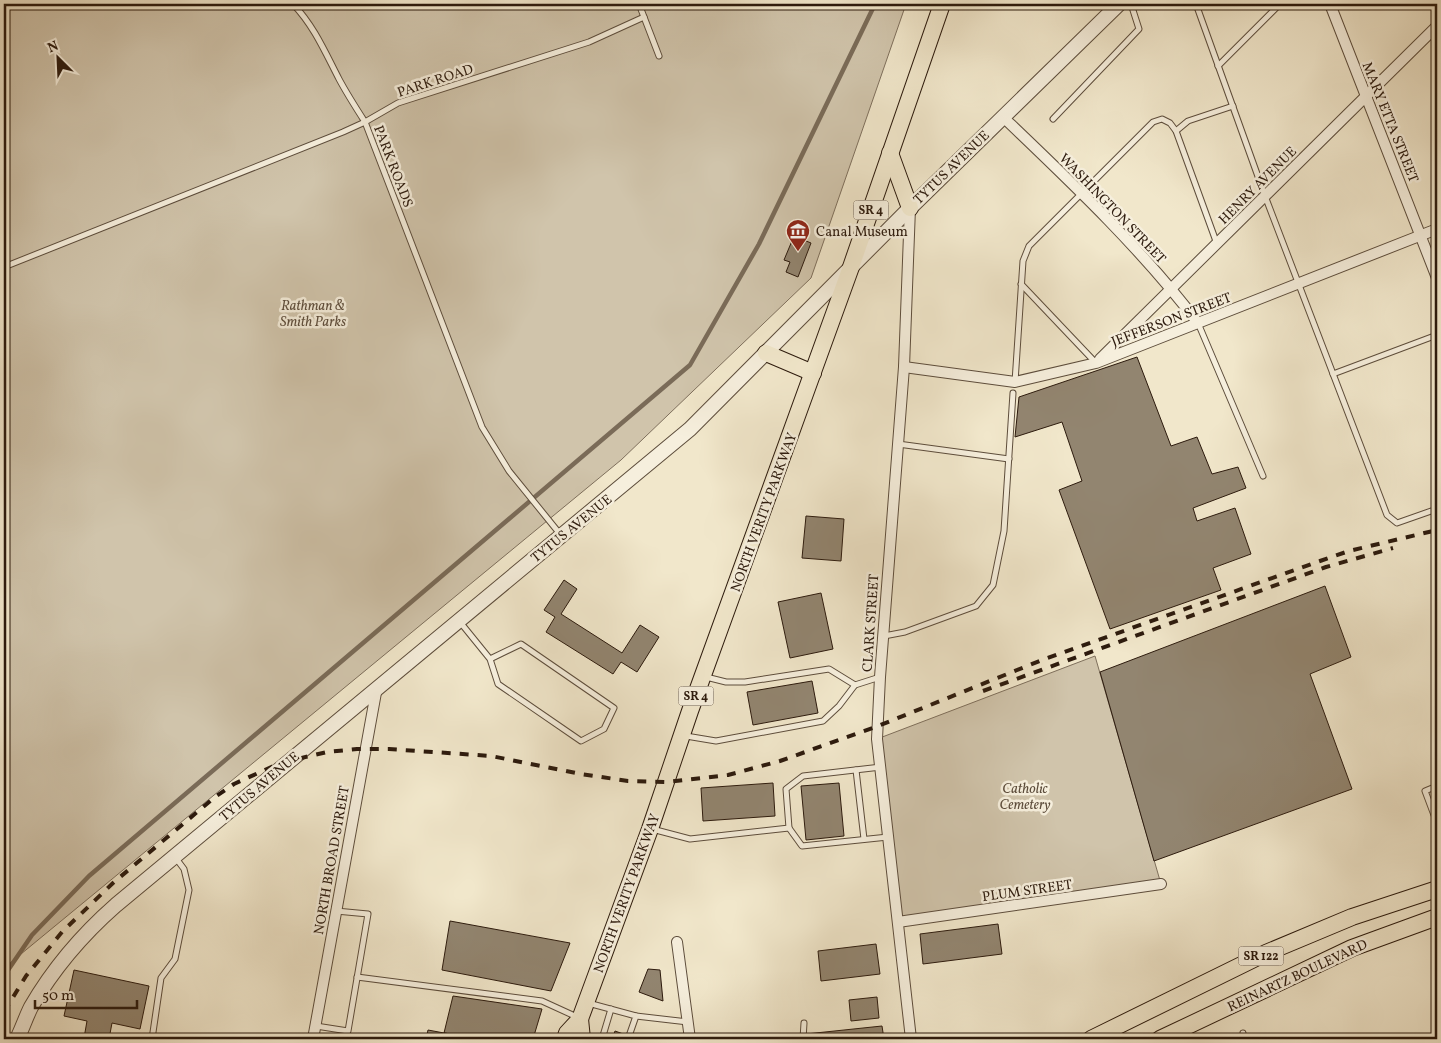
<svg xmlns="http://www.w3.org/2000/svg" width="1441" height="1043" font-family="Vollkorn,serif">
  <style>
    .green { fill: #d0c4ab; stroke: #7e6f5c }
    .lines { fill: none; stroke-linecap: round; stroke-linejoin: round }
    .stream { stroke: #7a6b58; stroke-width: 4.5 }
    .building { fill: #928570; stroke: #2c1a0d }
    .service-casing { stroke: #5d4d3c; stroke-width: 7 }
    .minor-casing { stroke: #5d4d3c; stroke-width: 12 }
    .tertiary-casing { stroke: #5d4d3c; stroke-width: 16 }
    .primary-casing { stroke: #2c1a0d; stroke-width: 18 }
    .service { stroke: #f6efdd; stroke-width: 5 }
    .minor { stroke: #f6efdd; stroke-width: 10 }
    .tertiary { stroke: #f6efdd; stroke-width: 14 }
    .primary { stroke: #f1e7cb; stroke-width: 16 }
    .rail { stroke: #2c1a0d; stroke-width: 4; stroke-dasharray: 9 9; stroke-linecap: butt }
    .labels { text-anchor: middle; stroke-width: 5; stroke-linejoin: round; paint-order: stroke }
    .shield { fill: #f6efdd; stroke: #695a4b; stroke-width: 1 }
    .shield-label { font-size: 12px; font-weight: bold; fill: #2c1a0d }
    .street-label { font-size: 14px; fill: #2c1a0d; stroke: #f6efdd }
    .poi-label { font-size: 14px; fill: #2c1a0d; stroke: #f6efdd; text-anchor: start }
    .park-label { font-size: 14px; font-style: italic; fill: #5d4d3c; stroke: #f6efdd }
  </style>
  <rect width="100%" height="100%" fill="#f1e7cb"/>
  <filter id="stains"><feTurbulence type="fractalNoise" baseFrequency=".004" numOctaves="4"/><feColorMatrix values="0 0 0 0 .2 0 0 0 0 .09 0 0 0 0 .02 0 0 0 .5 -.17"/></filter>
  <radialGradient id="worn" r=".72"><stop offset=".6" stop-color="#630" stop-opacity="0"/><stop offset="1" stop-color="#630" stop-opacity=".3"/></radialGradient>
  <g class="green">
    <path d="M4,4H906L811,278L621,460L4,968Z"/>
    <path d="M1095,656L1161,884L898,922L877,739Z"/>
  </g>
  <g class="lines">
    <path class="stream" d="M4,976L32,935L89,876L690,365L759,244L875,4"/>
  </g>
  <g class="building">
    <path d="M794,236L811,243L798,277L786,272L790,262L784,260Z"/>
    <path d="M1137,357L1171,446L1197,437L1212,474L1238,467L1246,488L1193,508L1197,521L1235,508L1251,554L1213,568L1221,590L1110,629L1059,490L1082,481L1062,422L1015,437L1019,397Z"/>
    <path d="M806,516L844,519L841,561L802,558Z"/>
    <path d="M564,580L577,589L561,614L622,653L640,625L659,637L637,672L621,662L613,674L546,632L555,617L544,610Z"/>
    <path d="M1325,586L1351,657L1310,674L1352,789L1154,861L1100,672Z"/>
    <path d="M821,593L833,649L790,658L778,602Z"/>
    <path d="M812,681L818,713L753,725L747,692Z"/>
    <path d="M773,783L775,816L703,821L701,788Z"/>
    <path d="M839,783L844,836L806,840L801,786Z"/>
    <path d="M450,921L570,943L551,991L442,970Z"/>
    <path d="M998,924L1002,954L923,964L920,934Z"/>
    <path d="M876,944L880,974L821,981L818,951Z"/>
    <path d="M648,969L660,970L663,1001L639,992Z"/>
    <path d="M74,970L149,986L140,1029L112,1023L109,1039L84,1038L87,1021L64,1016Z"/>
    <path d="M453,996L542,1009L533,1039H487L444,1033Z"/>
    <path d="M877,997L879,1018L851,1021L849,1000Z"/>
    <path d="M882,1026L884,1039H806V1034Z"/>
    <path d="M428,1030L444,1033L487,1039H426Z"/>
    <path d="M615,1031L637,1039H612Z"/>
  </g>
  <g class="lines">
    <g class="service-casing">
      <g id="service">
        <path d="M293,4C314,26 325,52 339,79C347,94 356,108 365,122L482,427L509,471L560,534"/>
        <path d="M639,4L659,56"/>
        <path d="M1196,4L1265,196L1387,515L1397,523L1437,509"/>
        <path d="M1218,66L1280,4"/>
        <path d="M1053,119L1139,29L1131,4"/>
        <path d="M1176,131L1188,121L1233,106"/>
        <path d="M4,267L343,132L365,122L398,103L589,42L644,17"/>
        <path d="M1021,284L1096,363"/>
        <path d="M1198,323L1263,476"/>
        <path d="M1333,374L1437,335"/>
        <path d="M1015,382L1023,261L1029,246L1153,122L1162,119L1170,123L1176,131L1217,244"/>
        <path d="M898,444L1009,459"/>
        <path d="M460,622L490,659L498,684L581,741L604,729L614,708L521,644L490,659"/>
        <path d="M884,636L905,632L976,606L993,585L1004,531L1013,393"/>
        <path d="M706,677L726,682H745L829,669L855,685"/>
        <path d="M686,736L716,741L823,721L839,706L855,685L880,677"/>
        <path d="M856,770L864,839"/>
        <path d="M1437,786L1425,791L1437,823"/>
        <path d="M789,828L786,789L803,776L881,767"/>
        <path d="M652,829L690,839L789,828L802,846L888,837"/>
        <path d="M357,977L542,1001L577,1017"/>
        <path d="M588,1003L636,1016L629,1036"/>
        <path d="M636,1016L688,1022"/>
        <path d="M316,1026L348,1031L368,914L336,911"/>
        <path d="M1243,1033L1244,1039"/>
        <path d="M152,1039L161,978L175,959L189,890L184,869L175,857"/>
        <path d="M602,1039L611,1009"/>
        <path d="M803,1039L804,1023"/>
      </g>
    </g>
    <g class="minor-casing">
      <g id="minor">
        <path d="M1330,4L1437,278"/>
        <path d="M1003,117C1071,182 1141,248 1198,323"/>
        <path d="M910,208L904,367L880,677L877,739L911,1039"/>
        <path d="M1100,359L1437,26"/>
        <path d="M904,367L1015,382L1096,363L1437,229"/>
        <path d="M898,922L1161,884"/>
        <path d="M677,942L690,1039"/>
        <path d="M313,1039L377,687"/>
      </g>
    </g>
    <g class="tertiary-casing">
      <path id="tertiary" d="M17,1039C22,1029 26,1017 31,1007C53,969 83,934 116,905L690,429L910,208L1119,4"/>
    </g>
    <g class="primary-casing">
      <g id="primary">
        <path d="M890,153L910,208"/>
        <path d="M766,353L813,373"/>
        <path d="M580,1019L582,1039"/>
        <path d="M565,1039L567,1033L580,1019L650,829L690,711L851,267L942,4"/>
        <path d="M1091,1039L1266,953L1352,917L1437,889"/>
        <path d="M1160,1039L1352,948L1437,917"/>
      </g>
    </g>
    <use href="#service" class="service"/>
    <use href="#minor" class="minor"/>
    <use href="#tertiary" class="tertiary"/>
    <use href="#primary" class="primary"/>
    <g class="rail">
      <path d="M983,691L1326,567L1393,548"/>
      <path d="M4,1012L26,976L62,932L113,883L215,797L234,784L280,763L327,752L357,749H389L491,756L581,774L628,781L667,782L728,775L780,761L878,726L1042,660L1320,561L1349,551L1437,530"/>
    </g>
  </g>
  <defs>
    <g id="museum-pin" transform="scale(1.25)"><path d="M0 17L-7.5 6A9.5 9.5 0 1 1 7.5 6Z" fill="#8f2418" stroke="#f6efdd"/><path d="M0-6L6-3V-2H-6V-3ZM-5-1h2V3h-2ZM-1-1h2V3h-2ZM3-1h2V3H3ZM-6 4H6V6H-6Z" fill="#fff"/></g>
  </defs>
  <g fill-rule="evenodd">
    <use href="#museum-pin" x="798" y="231"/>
  </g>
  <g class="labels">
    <g class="shield">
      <rect x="853.5" y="200.5" width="35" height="19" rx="4"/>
      <rect x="678.5" y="686.5" width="35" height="19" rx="4"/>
      <rect x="1238.5" y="946.5" width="45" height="19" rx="4"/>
    </g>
    <g class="shield-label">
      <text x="871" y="214">SR 4</text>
      <text x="696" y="700">SR 4</text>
      <text x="1261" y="960">SR 122</text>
    </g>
    <g class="street-label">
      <text transform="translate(435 80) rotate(-18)" y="5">PARK ROAD</text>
      <text transform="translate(1391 122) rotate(68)" y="5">MARY ETTA STREET</text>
      <text transform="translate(394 166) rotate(69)" y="5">PARK ROADS</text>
      <text transform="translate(951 167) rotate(-44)" y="5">TYTUS AVENUE</text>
      <text transform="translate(1257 185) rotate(-45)" y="5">HENRY AVENUE</text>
      <text transform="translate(1113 208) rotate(46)" y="5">WASHINGTON STREET</text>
      <text transform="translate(1171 319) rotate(-21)" y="5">JEFFERSON STREET</text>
      <text transform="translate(763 512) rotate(-70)" y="5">NORTH VERITY PARKWAY</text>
      <text transform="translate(571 528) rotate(-39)" y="5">TYTUS AVENUE</text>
      <text transform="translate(870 623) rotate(-86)" y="5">CLARK STREET</text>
      <text transform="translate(259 786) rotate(-40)" y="5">TYTUS AVENUE</text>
      <text transform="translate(331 860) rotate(-80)" y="5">NORTH BROAD STREET</text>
      <text transform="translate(1027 890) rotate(-8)" y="5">PLUM STREET</text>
      <text transform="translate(626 893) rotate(-70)" y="5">NORTH VERITY PARKWAY</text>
      <text transform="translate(1297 975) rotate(-25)" y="5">REINARTZ BOULEVARD</text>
    </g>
    <g class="poi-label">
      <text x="816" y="236">Canal Museum</text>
    </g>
    <g class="park-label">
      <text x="313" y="310">Rathman &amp;<tspan x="313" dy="16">Smith Parks</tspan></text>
      <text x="1025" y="793">Catholic<tspan x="1025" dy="16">Cemetery</tspan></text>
    </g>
  </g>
  <rect width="1441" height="1043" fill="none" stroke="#f1e7cb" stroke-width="20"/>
  <rect x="5" y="5" width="1431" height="1033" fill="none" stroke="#2c1a0d" stroke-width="2.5"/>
  <rect x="10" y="10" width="1421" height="1023" fill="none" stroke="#2c1a0d"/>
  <g transform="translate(58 58) rotate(336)" stroke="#f6efdd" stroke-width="4" paint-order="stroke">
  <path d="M0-4L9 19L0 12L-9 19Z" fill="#2c1a0d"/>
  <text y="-8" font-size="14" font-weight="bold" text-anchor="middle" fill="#2c1a0d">N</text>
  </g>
  <path d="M35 1000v8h102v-8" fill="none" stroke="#2c1a0d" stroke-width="2.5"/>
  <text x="42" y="1000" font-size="15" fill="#2c1a0d" stroke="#f6efdd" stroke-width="4" paint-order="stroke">50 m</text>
  <rect width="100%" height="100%" filter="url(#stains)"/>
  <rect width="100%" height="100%" fill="url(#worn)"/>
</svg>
